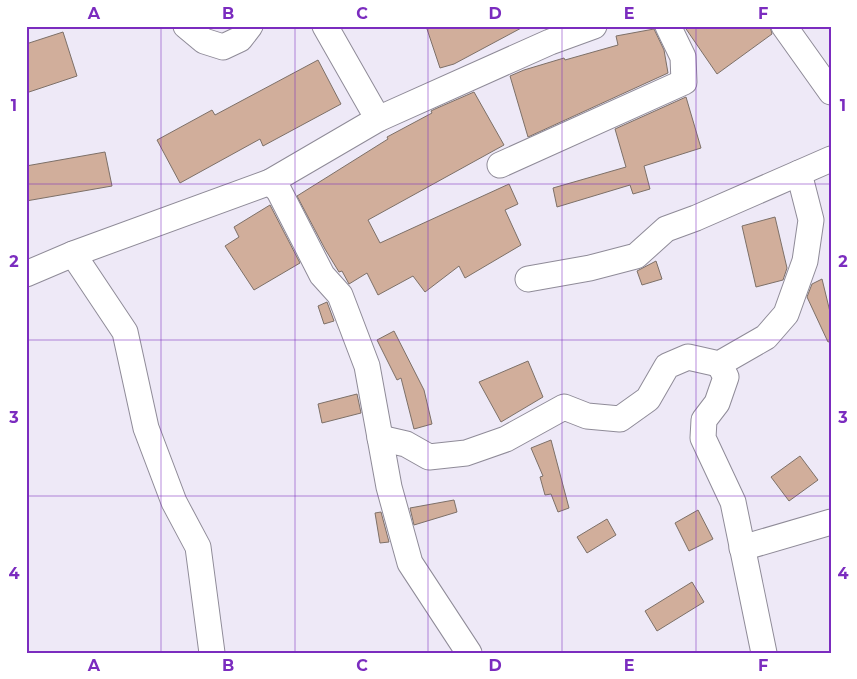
<svg xmlns="http://www.w3.org/2000/svg" width="857" height="679" font-family="Montserrat,sans-serif">
  <style>
    .building { fill: #d1ae9b; stroke: #7d7068 }
    .lines { fill: none; stroke-linecap: round; stroke-linejoin: round }
    .minor-casing { stroke: #8f8b98; stroke-width: 27 }
    .minor { stroke: #fff; stroke-width: 25 }
    .grid { fill: none; stroke: #7b2cbf; stroke-width: 1; stroke-opacity: 0.55 }
    .neatline { fill: none; stroke: #7b2cbf; stroke-width: 2 }
    .grid-label { font-size: 16px; text-anchor: middle; font-weight: bold; fill: #7b2cbf }
  </style>
  <rect width="100%" height="100%" fill="#eee9f7"/>
  <g class="building">
    <path d="M426,26H525L454,64L440,68Z"/>
    <path d="M684,26H770L772,34L717,74Z"/>
    <path d="M654,29L664,50L668,73L528,137L510,76L524,70L564,58L565,60L618,45L616,36Z"/>
    <path d="M63,32L77,76L26,93V44Z"/>
    <path d="M318,60L341,104L263,146L260,139L180,183L157,140L212,110L215,115Z"/>
    <path d="M474,92L504,145L368,220L380,243L509,184L518,204L505,210L521,245L465,278L459,266L425,292L413,276L378,295L367,273L349,284L342,271L339,272L325,249L297,196L388,139L387,137L432,113L431,111L435,109Z"/>
    <path d="M686,97L701,148L644,166L650,189L633,194L630,185L557,207L553,188L626,167L615,129Z"/>
    <path d="M105,152L112,186L26,201V166Z"/>
    <path d="M270,205L300,263L254,290L225,246L239,237L234,227Z"/>
    <path d="M775,217L787,268L783,280L756,287L742,226Z"/>
    <path d="M656,261L662,279L642,285L637,271Z"/>
    <path d="M822,279L831,316V341L828,342L807,297L812,284Z"/>
    <path d="M327,302L334,321L324,324L318,306Z"/>
    <path d="M394,331L424,390L432,424L414,429L401,378L397,380L377,340Z"/>
    <path d="M528,361L543,397L501,422L479,382Z"/>
    <path d="M357,394L361,413L322,423L318,404Z"/>
    <path d="M551,440L569,508L558,512L551,494L545,495L540,477L543,476L531,448Z"/>
    <path d="M800,456L818,480L789,501L771,477Z"/>
    <path d="M454,500L457,512L414,525L410,508Z"/>
    <path d="M698,510L713,539L689,551L675,523Z"/>
    <path d="M381,512L389,542L380,543L375,513Z"/>
    <path d="M607,519L616,535L587,553L577,537Z"/>
    <path d="M692,582L704,602L657,631L645,611Z"/>
  </g>
  <g class="lines">
    <g class="minor-casing">
      <g id="minor">
        <path d="M186,26L204,41L223,47L240,39L250,26"/>
        <path d="M325,26L378,119"/>
        <path d="M784,26L831,92"/>
        <path d="M500,165L684,82L683,57L668,26"/>
        <path d="M270,182L279,191L322,275L340,295L367,366L389,487L410,563L469,653"/>
        <path d="M73,254L125,332L146,428L174,502L198,547L212,653"/>
        <path d="M26,274L73,254L270,182L378,119L550,42L594,26"/>
        <path d="M528,279L590,268L636,256L666,229L696,218L831,159"/>
        <path d="M719,364L726,377L717,403L704,420L703,438L733,502L764,653"/>
        <path d="M380,438L406,444L429,457L466,453L506,439L564,407L587,416L620,419L648,399L667,366L688,357L719,364L766,337L786,314L805,261L811,220L799,173"/>
        <path d="M742,548L831,522"/>
      </g>
    </g>
    <use href="#minor" class="minor"/>
  </g>
  <path class="grid" d="M161,26V653M295,26V653M428,26V653M562,26V653M696,26V653M26,184H831M26,340H831M26,496H831"/>
  <rect width="857" height="679" fill="none" stroke="#ffffff" stroke-width="55"/>
  <rect x="28" y="28" width="802" height="624" class="neatline"/>
  <g class="grid-label">
    <text x="94" y="19">A</text>
    <text x="228" y="19">B</text>
    <text x="362" y="19">C</text>
    <text x="495" y="19">D</text>
    <text x="629" y="19">E</text>
    <text x="763" y="19">F</text>
    <text x="14" y="111">1</text>
    <text x="843" y="111">1</text>
    <text x="14" y="267">2</text>
    <text x="843" y="267">2</text>
    <text x="14" y="423">3</text>
    <text x="843" y="423">3</text>
    <text x="14" y="579">4</text>
    <text x="843" y="579">4</text>
    <text x="94" y="671">A</text>
    <text x="228" y="671">B</text>
    <text x="362" y="671">C</text>
    <text x="495" y="671">D</text>
    <text x="629" y="671">E</text>
    <text x="763" y="671">F</text>
  </g>
</svg>
